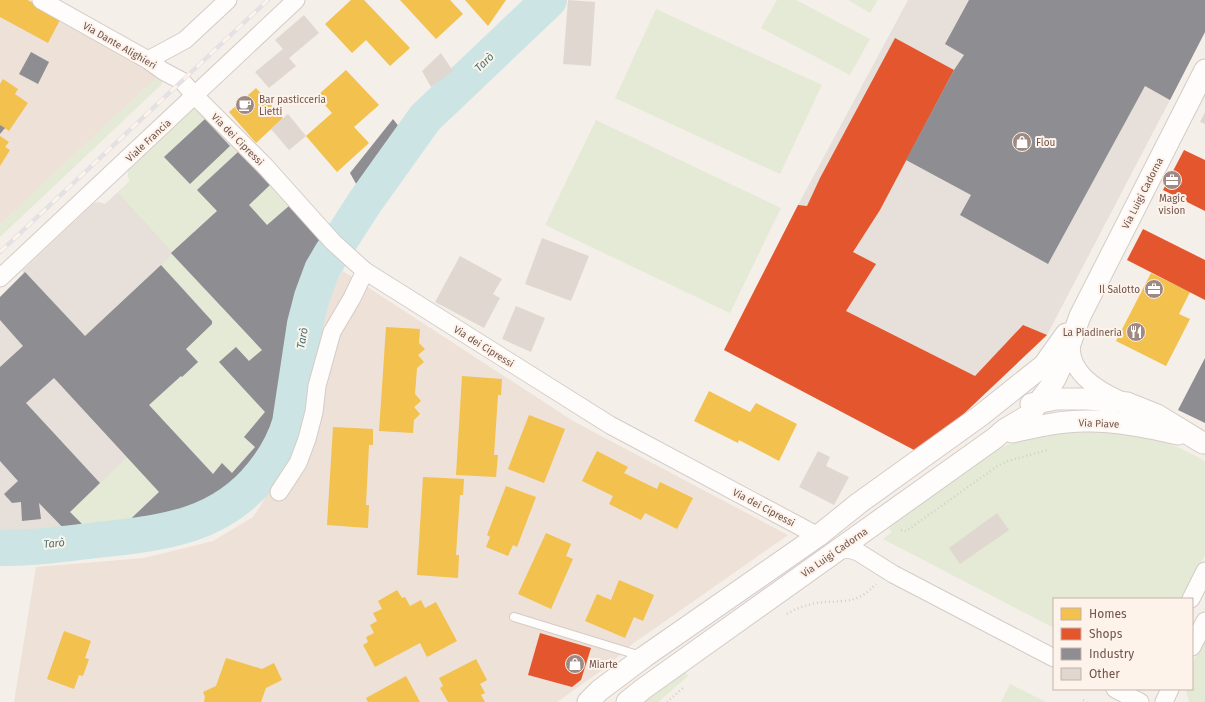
<svg xmlns="http://www.w3.org/2000/svg" width="1205" height="702" font-family="'Fira Sans',sans-serif">
  <style>
    .residential { fill: #eee1d7 }
    .industrial { fill: #e7dfda }
    .green { fill: #e4ead5 }
    .homes { fill: #f2c14e }
    .shops { fill: #e4572e }
    .industry { fill: #8d8d92 }
    .lines { fill: none; stroke-linecap: round; stroke-linejoin: round }
    .river { stroke: #cce5e4; stroke-width: 36 }
    .building { fill: #e1d7d1 }
    .service-casing { stroke: #d4cbc7; stroke-width: 10 }
    .minor-casing { stroke: #d4cbc7; stroke-width: 19 }
    .tertiary-casing { stroke: #d4cbc7; stroke-width: 23 }
    .path { stroke: #d7ceca; stroke-width: 2.5; stroke-dasharray: 1 3; stroke-linecap: butt }
    .service { stroke: #fefdfc; stroke-width: 8 }
    .minor { stroke: #fefdfc; stroke-width: 17 }
    .tertiary { stroke: #fefdfc; stroke-width: 21 }
    .rail-casing { stroke: #e4e1e4; stroke-width: 4.5 }
    .rail { stroke: #fdf3ea; stroke-width: 3; stroke-dasharray: 9; stroke-linecap: butt }
    .labels { text-anchor: middle; stroke-width: 4; stroke-linejoin: round; paint-order: stroke }
    .street-label { font-size: 10px; fill: #71544c; stroke: #fdf3ea }
    .poi-label { font-size: 10px; fill: #71544c; stroke: #fdf3ea; text-anchor: start }
    .water-label { font-size: 11px; font-style: italic; fill: #417375; stroke: #fdf3ea }
  </style>
  <rect width="100%" height="100%" fill="#f5efe9"/>
  <g class="residential">
    <path d="M0,0L61,18L60,21L158,76L0,224Z"/>
    <path d="M343,271L573,421L788,535L631,645L605,668L557,702H14L36,567L144,558L213,541L253,517L297,448L325,298Z"/>
  </g>
  <g class="industrial">
    <path d="M908,0H1205V32L1170,100L1047,335L954,423L916,451L724,350L798,205Z"/>
    <path d="M196,106L325,245L311,273L293,324L277,439L230,492L190,514L118,531L0,538V297L24,274L22,271L94,203L99,202L105,204L130,181L128,176V171Z"/>
  </g>
  <g class="green">
    <path d="M777,0H796L870,39L850,75L761,28Z"/>
    <path d="M848,0H878L870,13Z"/>
    <path d="M656,9L822,85L780,174L615,98Z"/>
    <path d="M158,76L162,80V84L0,237V224Z"/>
    <path d="M196,106L238,152L197,189L217,211L172,252L118,193L130,181L128,176V171Z"/>
    <path d="M596,120L781,208L730,313L545,225Z"/>
    <path d="M270,185L289,206L267,225L249,205Z"/>
    <path d="M172,254L262,350L249,361L236,347L219,362L265,412L244,437L255,447L232,473L222,463L213,474L149,405L181,376L182,377L186,349L212,324C211,316 169,274 161,265Z"/>
    <path d="M1074,430C1098,430 1125,431 1148,437C1168,442 1187,451 1205,461V555L1182,599H1054V628L883,539L892,532L888,527L980,460L1000,448L1022,439Z"/>
    <path d="M127,457L159,492L118,531L90,532L70,512Z"/>
    <path d="M1205,638V702H1189L1186,689H1192V664Z"/>
    <path d="M684,673H686L688,676L665,696L659,702H644Z"/>
    <path d="M1010,684L1046,702H1001Z"/>
  </g>
  <g class="homes">
    <path d="M0,0H28L61,18L48,43L0,17Z"/>
    <path d="M351,0H364L410,48L390,66L366,40L352,53L325,24Z"/>
    <path d="M400,0H450L463,14L436,39Z"/>
    <path d="M465,0H506L488,26Z"/>
    <path d="M346,70L379,105L354,127L369,143L337,172L306,136L332,113L317,96Z"/>
    <path d="M3,79L18,89L15,94L28,103L9,131L0,125V84Z"/>
    <path d="M256,88L283,118L256,143L229,112Z"/>
    <path d="M0,136L9,142L5,147L10,150L0,166Z"/>
    <path d="M1151,273L1190,292L1179,314L1190,319L1166,366L1116,341Z"/>
    <path d="M386,327L420,329L419,343L425,349L418,355L424,362L417,368L415,394L421,401L414,407L420,414L414,420L413,433L379,431Z"/>
    <path d="M462,376L502,379L501,395H498L494,455H498L496,477L456,475Z"/>
    <path d="M709,391L750,412L756,403L797,424L779,461L739,440L738,443L694,421Z"/>
    <path d="M529,415L565,429L544,483L508,469Z"/>
    <path d="M333,427L373,429V445H369L366,505H369L368,528L327,525Z"/>
    <path d="M597,451L628,467L624,473L657,489L660,482L693,498L677,529L645,513L641,520L609,504L613,496L582,481Z"/>
    <path d="M423,477L464,479L463,495H460L456,555H459L458,578L417,575Z"/>
    <path d="M506,486L536,497L517,547L513,545L508,556L486,547L490,537L487,535Z"/>
    <path d="M546,533L571,544L566,556L573,559L551,609L518,594Z"/>
    <path d="M619,580L654,595L643,621L634,617L625,638L585,621L597,594L611,600Z"/>
    <path d="M397,590L402,598L405,597L410,606L421,600L425,608L436,602L457,641L427,657L420,643L375,667L363,645L368,642L366,637L374,633L370,625L377,621L373,613L382,609L378,601Z"/>
    <path d="M64,631L91,641L85,658L89,659L83,676L79,675L74,689L47,679Z"/>
    <path d="M226,658L262,669L274,663L282,680L266,688L261,702H204L205,697L203,692L216,686Z"/>
    <path d="M476,659L487,680L480,684L485,693L481,695L485,702H448L440,688L443,686L439,678Z"/>
    <path d="M406,676L420,702H368L366,698Z"/>
  </g>
  <g class="shops">
    <path d="M895,38L954,70L880,210L853,252L876,264L846,311L975,376L1023,325L1047,335L954,423L916,451L724,350L798,205L807,206L820,178Z"/>
    <path d="M1184,150L1205,160V211L1163,190Z"/>
    <path d="M1143,229L1205,260V300L1127,260Z"/>
    <path d="M540,633L591,648L581,680L572,687L528,675Z"/>
  </g>
  <g class="industry">
    <path d="M969,0H1205V32L1170,100L1145,86L1048,264L960,215L971,195L906,160L954,70L964,55L945,44Z"/>
    <path d="M31,52L49,62L38,84L19,74Z"/>
    <path d="M205,119L230,146L190,184L164,157Z"/>
    <path d="M393,119L403,132L359,189L350,173Z"/>
    <path d="M0,125L5,128L0,134Z"/>
    <path d="M238,152L270,185L249,205L267,225L289,206L325,245L311,273L293,324L277,439L230,492L190,514L118,531L159,492L54,378L26,403L100,483L70,512L90,532L69,534L39,503L41,519L22,521L21,502L12,503L4,494L18,481L0,461V367L23,346L0,320V297L25,272L85,336L161,265L201,309L212,321V324L186,349L198,362L182,377L181,376L149,405L213,474L222,463L232,473L255,447L244,437L265,412L219,362L236,347L249,361L262,350L171,253L217,211L197,190Z"/>
    <path d="M1205,358V423L1178,410Z"/>
  </g>
  <g class="lines">
    <path class="river" d="M0,548C33,548 65,544 97,540C161,533 220,528 263,473C276,457 284,443 290,423L305,324L312,297L322,270L332,253L365,202L425,118L549,0"/>
  </g>
  <g class="building">
    <path d="M568,0L595,2L591,66L563,64Z"/>
    <path d="M304,15L319,33L289,58L296,66L269,88L255,72L283,49L275,40Z"/>
    <path d="M441,53L453,71L431,87L422,71Z"/>
    <path d="M1205,112V124L1200,122Z"/>
    <path d="M288,114L306,136L289,150L271,129Z"/>
    <path d="M542,238L589,256L571,301L525,284Z"/>
    <path d="M460,256L502,279L493,294L500,298L484,328L435,302Z"/>
    <path d="M516,306L545,318L531,352L502,339Z"/>
    <path d="M818,451L830,457L826,466L849,477L834,505L799,487Z"/>
    <path d="M997,513L1009,530L960,564L949,548Z"/>
  </g>
  <g class="lines">
    <g class="service-casing">
      <path id="service" d="M514,617L641,656"/>
    </g>
    <g class="minor-casing">
      <g id="minor">
        <path d="M41,0L148,60L163,71L182,81L195,96L265,166L333,242L365,271L610,425L818,536"/>
        <path d="M148,60L185,40L228,0"/>
        <path d="M0,278L296,0"/>
        <path d="M1072,340C1066,371 1096,389 1120,400"/>
        <path d="M279,492L298,463L307,439L314,412L317,386L332,332L352,298L365,271"/>
        <path d="M833,553L842,550L848,549L858,552L893,574L1054,658"/>
        <path d="M1191,599L1205,571"/>
        <path d="M1192,647L1205,621"/>
        <path d="M1115,689L1140,702"/>
        <path d="M1164,702L1170,689"/>
      </g>
    </g>
    <g class="tertiary-casing">
      <g id="tertiary">
        <path d="M1031,404L1056,399H1088L1127,403L1157,415L1203,443"/>
        <path d="M1012,432C1036,427 1060,421 1084,421C1114,420 1149,427 1178,434"/>
        <path d="M588,702L600,690L644,657L818,536L859,503L980,416L1044,365L1066,334"/>
        <path d="M627,702L643,689L995,438L1004,430L1029,415L1050,387L1056,377L1066,355L1080,316L1205,70"/>
      </g>
    </g>
    <g class="path">
      <path d="M901,530L906,531L999,465L1008,461L1047,450"/>
      <path d="M787,614C798,607 812,603 825,602C848,601 859,602 876,584"/>
      <path d="M1083,700L1087,702"/>
      <path d="M667,702L683,688"/>
    </g>
    <use href="#service" class="service"/>
    <use href="#minor" class="minor"/>
    <use href="#tertiary" class="tertiary"/>
    <g class="rail-casing">
      <path id="rail" d="M0,252L268,0"/>
    </g>
    <use href="#rail" class="rail"/>
  </g>
  <defs>
    <g id="cafe-disc" transform="scale(1)"><circle r="9.5" fill="#9f8a83" stroke="#fdf3ea"/><path d="M-5.5-4.5H6V0H3Q3 3.5 0 3.5H-2.5Q-5.5 3.5-5.5 0ZM3-3.2v2h1.7v-2ZM-6 4.5H4V6H-6Z" fill="#fff"/></g>
    <g id="shop-disc" transform="scale(1)"><circle r="9.5" fill="#9f8a83" stroke="#fdf3ea"/><path d="M-5-2.5h2.3a2.7 3.5 0 0 1 5.4 0H5L5.5 6h-11ZM-1.5-2.5h3a1.5 2.3 0 0 0-3 0Z" fill="#fff"/></g>
    <g id="office-disc" transform="scale(1)"><circle r="9.5" fill="#9f8a83" stroke="#fdf3ea"/><path d="M-6-3h4V-5.5h4V-3h4V5H-6ZM-1-4.5V-3h2v-1.5ZM-6 0V1H6V0Z" fill="#fff"/></g>
    <g id="restaurant-disc" transform="scale(1)"><circle r="9.5" fill="#9f8a83" stroke="#fdf3ea"/><path d="M-5-6h1v4h1v-4h1v4h1v-4h1v5L-1.5 .5V6h-2V.5L-5-1ZM5-6V6H3V1.5H1.5Q1.5-4 5-6Z" fill="#fff"/></g>
  </defs>
  <g fill-rule="evenodd">
    <use href="#cafe-disc" x="245" y="105"/>
    <use href="#shop-disc" x="1022" y="142"/>
    <use href="#office-disc" x="1172" y="180"/>
    <use href="#office-disc" x="1154" y="289"/>
    <use href="#restaurant-disc" x="1136" y="332"/>
    <use href="#shop-disc" x="575" y="664"/>
  </g>
  <g class="labels">
    <g class="street-label">
      <text transform="translate(120 45) rotate(30)" y="4">Via Dante Alighieri</text>
      <text transform="translate(238 139) rotate(45)" y="4">Via dei Cipressi</text>
      <text transform="translate(148 140) rotate(-43)" y="4">Viale Francia</text>
      <text transform="translate(1142 193) rotate(-63)" y="4">Via Luigi Cadorna</text>
      <text transform="translate(484 346) rotate(32)" y="4">Via dei Cipressi</text>
      <text transform="translate(1099 423) rotate(2)" y="4">Via Piave</text>
      <text transform="translate(764 507) rotate(28)" y="4">Via dei Cipressi</text>
      <text transform="translate(834 552) rotate(-35)" y="4">Via Luigi Cadorna</text>
    </g>
    <g class="poi-label">
      <text x="259" y="103">Bar pasticceria<tspan x="259" dy="12">Lietti</tspan></text>
      <text x="1036" y="146">Flou</text>
      <text x="1172" y="202" text-anchor="middle">Magic<tspan x="1172" dy="12">vision</tspan></text>
      <text x="1140" y="293" text-anchor="end">Il Salotto</text>
      <text x="1122" y="336" text-anchor="end">La Piadineria</text>
      <text x="589" y="668">Miarte</text>
    </g>
    <g class="water-label">
      <text transform="translate(484 62) rotate(-44)" y="4">Tarò</text>
      <text transform="translate(302 338) rotate(-80)" y="4">Tarò</text>
      <text transform="translate(54 543) rotate(-5)" y="4">Tarò</text>
    </g>
  </g>
  <rect x="1053" y="598" width="140" height="92" fill="#fdf3ea" stroke="#c5b3ab"/>
  <rect x="1061" y="608" width="20" height="12" fill="#f2c14e" stroke="#c5b3ab"/>
  <text x="1089" y="618" font-size="12" fill="#71544c">Homes</text>
  <rect x="1061" y="628" width="20" height="12" fill="#e4572e" stroke="#c5b3ab"/>
  <text x="1089" y="638" font-size="12" fill="#71544c">Shops</text>
  <rect x="1061" y="648" width="20" height="12" fill="#8d8d92" stroke="#c5b3ab"/>
  <text x="1089" y="658" font-size="12" fill="#71544c">Industry</text>
  <rect x="1061" y="668" width="20" height="12" fill="#e1d7d1" stroke="#c5b3ab"/>
  <text x="1089" y="678" font-size="12" fill="#71544c">Other</text>
</svg>
